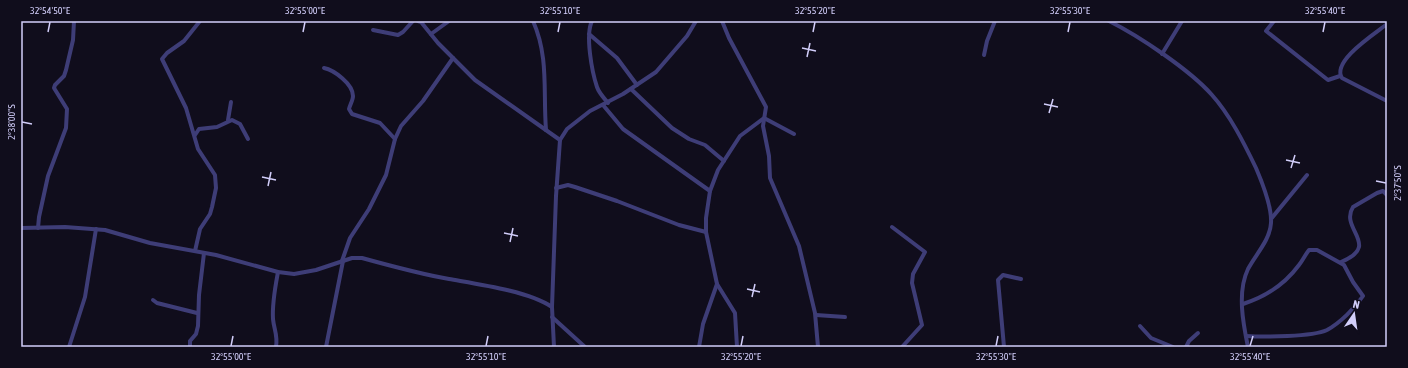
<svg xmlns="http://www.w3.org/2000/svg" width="1408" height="368" font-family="'Asap Condensed',sans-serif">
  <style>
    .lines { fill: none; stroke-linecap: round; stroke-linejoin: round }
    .street { stroke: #3e3d77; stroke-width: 4 }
    .ticks { fill: none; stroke: #d2cefa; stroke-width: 1.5 }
    .neatline { fill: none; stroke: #d2cefa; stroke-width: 1.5 }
    .ticks-label { font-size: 10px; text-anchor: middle; fill: #d2cefa }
  </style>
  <rect width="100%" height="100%" fill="#100d1c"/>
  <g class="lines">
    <g class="street">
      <path d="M418,21L421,22L438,43L475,80L560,140"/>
      <path d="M533,21C549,57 543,91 546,130"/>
      <path d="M592,21C585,35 592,72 597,87C599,93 604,98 608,103"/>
      <path d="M722,21L729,38L766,107L763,126L769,156L770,178L799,246L815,313L818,347"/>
      <path d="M1109,21C1139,36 1190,70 1212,95C1230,115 1244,143 1256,168C1262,182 1272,208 1271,223C1270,240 1256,254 1248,269C1237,292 1243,323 1248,347"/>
      <path d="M1274,21L1266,31L1328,80L1340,76"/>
      <path d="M1387,24C1376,33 1331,61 1342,78L1387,101"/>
      <path d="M373,30L398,35L403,32L413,21"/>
      <path d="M431,34L449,21"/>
      <path d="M589,34L617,58L637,85"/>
      <path d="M1162,54L1182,21"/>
      <path d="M984,55L987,41L995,21"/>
      <path d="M324,68C334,70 353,84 353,96C353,100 350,105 349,109L352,114L380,123L395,139"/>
      <path d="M631,89L672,128L689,139L705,145L724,161"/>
      <path d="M603,105L623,129L710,191"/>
      <path d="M228,120L231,102"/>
      <path d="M195,135L199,129L217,127L232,120L240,124L248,139"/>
      <path d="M556,188L568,185L575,187L617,201L679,225L706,232"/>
      <path d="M1271,219L1307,175"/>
      <path d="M892,227L925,252L913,274L912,283L922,325L902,347"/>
      <path d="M21,228L65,227L105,230L150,243L216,255L278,272L294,274L316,270L352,258H362C391,266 420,274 449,279C477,284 528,291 552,307"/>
      <path d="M38,228L39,217L48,176L66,128L67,109L54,88L55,85L64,76L66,70L73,40L74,21"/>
      <path d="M195,251L200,229L210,214L212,207L216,188L215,175L198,149L186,108L162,59L167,53L184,41L200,21"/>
      <path d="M342,261L350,238L369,209L386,175L395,139L401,126L423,101L453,58"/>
      <path d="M1341,262C1382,245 1339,229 1353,207L1377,193L1383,191L1387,195"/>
      <path d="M153,300L157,303L197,313"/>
      <path d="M1243,304C1265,297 1285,284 1299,265C1303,260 1305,255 1309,250H1317L1344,265L1353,282L1363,296C1355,308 1340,323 1327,330C1312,337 1264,337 1246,336"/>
      <path d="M816,315L845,317"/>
      <path d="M552,317L585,347"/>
      <path d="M1140,326L1151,338L1173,347"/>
      <path d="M69,347L85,297L96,229"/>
      <path d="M190,347V341L196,334L198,326L199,295L204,253"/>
      <path d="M276,347C278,335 274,330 273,319C272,303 275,288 278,272"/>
      <path d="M326,347L343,261"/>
      <path d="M554,347L552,307L556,196L560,140L567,129L590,111L623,94L656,72L687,36L696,21"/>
      <path d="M699,347L703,324L717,284"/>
      <path d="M737,347L735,313L717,284L706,232V218L710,191L718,170L740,136L764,118L794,134"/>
      <path d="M1004,347L998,280L1003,275L1021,279"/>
      <path d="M1186,347L1189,341L1198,333"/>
    </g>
  </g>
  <path class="ticks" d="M48,32L50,22M303,32L305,22M558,32L560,22M813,32L815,22M1068,32L1070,22M1323,32L1325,22M802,48L816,51M807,57L810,43M1044,104L1058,107M1049,113L1053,99M22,122L32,124M1286,160L1300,163M1291,168L1295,155M262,177L276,180M1376,181L1386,183M268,186L271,172M504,233L518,236M510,242L513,228M747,289L760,292M752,297L755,284M231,346L233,336M486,346L488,336M741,346L743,336M996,346L998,336M1250,346L1253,336"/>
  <rect width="1408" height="368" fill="none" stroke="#100d1c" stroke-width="44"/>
  <g transform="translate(1354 314) rotate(13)" stroke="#100d1c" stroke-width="3" paint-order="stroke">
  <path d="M0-3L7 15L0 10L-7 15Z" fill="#d2cefa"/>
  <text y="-6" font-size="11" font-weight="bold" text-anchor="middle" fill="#d2cefa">N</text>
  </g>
  <rect x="22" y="22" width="1364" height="324" class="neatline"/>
  <g class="ticks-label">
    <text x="50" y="14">32°54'50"E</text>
    <text x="305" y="14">32°55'00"E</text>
    <text x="560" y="14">32°55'10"E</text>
    <text x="815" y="14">32°55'20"E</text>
    <text x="1070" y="14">32°55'30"E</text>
    <text x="1325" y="14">32°55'40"E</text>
    <text transform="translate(11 122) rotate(-90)" y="4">2°38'00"S</text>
    <text transform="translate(1397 183) rotate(-90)" y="4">2°37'50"S</text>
    <text x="231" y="360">32°55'00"E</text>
    <text x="486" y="360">32°55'10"E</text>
    <text x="741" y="360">32°55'20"E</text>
    <text x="996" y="360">32°55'30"E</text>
    <text x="1250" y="360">32°55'40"E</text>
  </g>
</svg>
